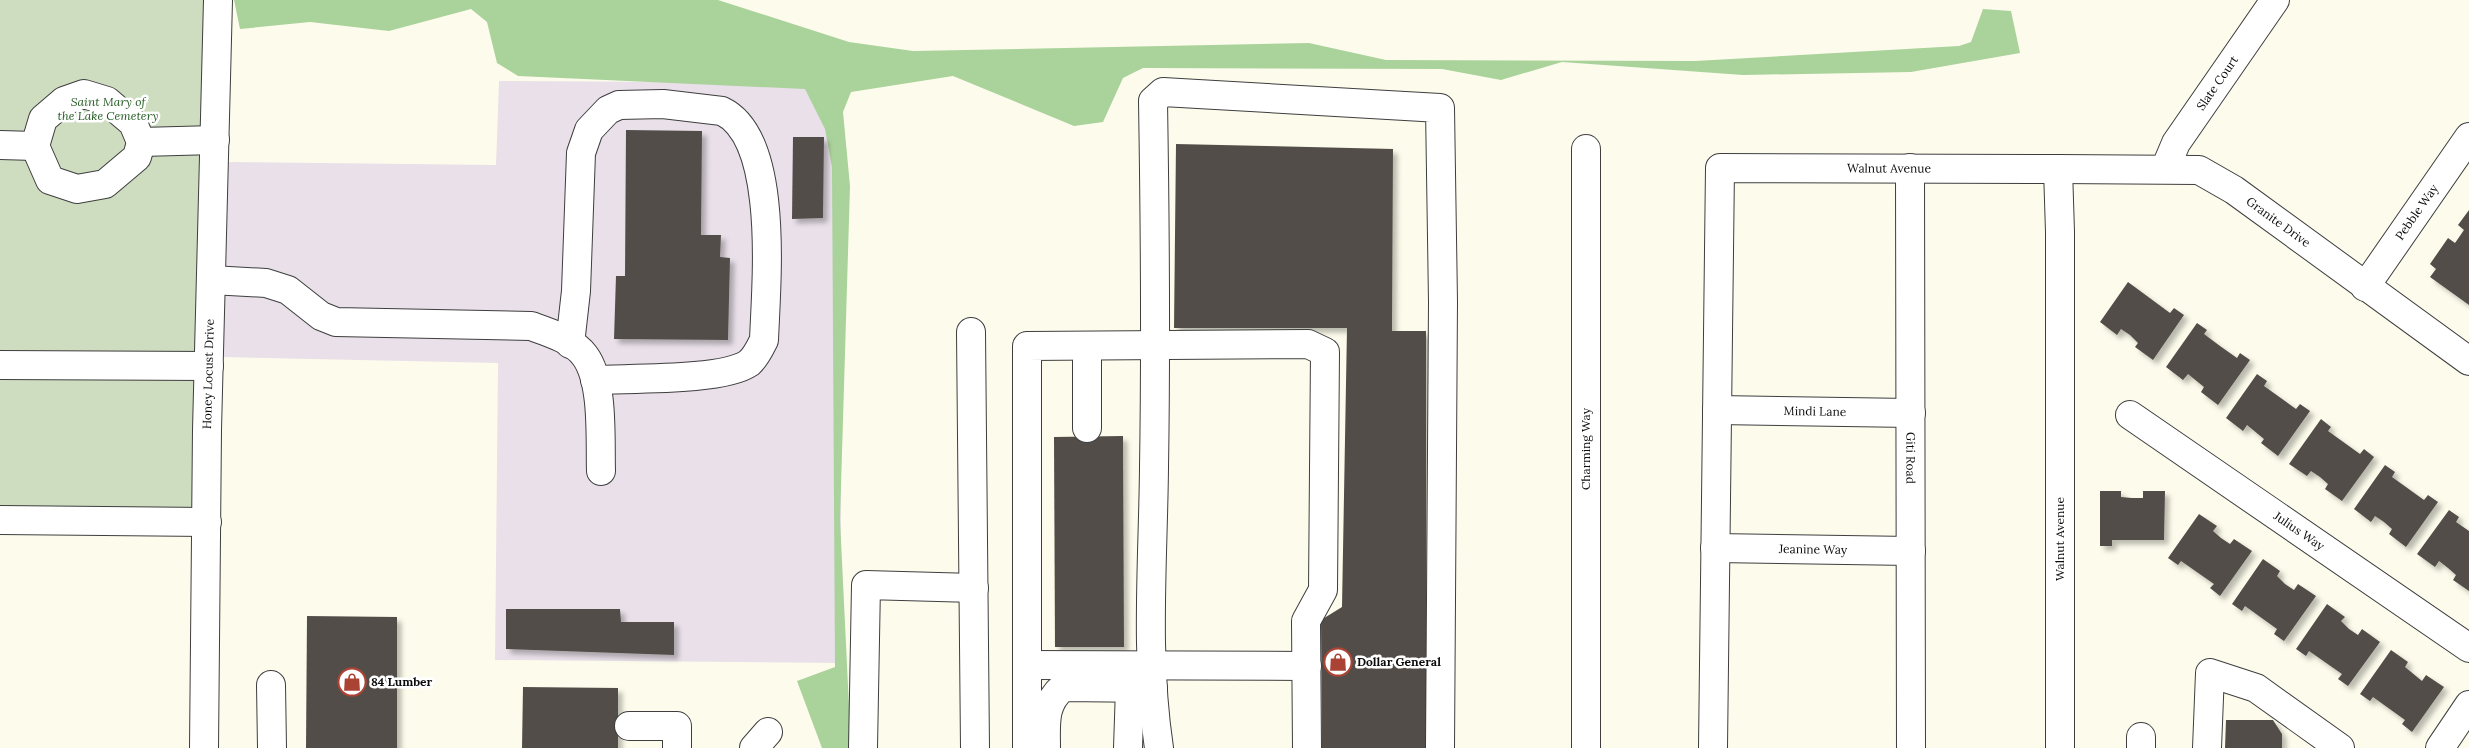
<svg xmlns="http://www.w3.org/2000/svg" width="2469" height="748" font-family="Lora,serif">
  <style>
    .industrial { fill: #e9e0e9 }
    .forest { fill: #aad29b }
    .cemetery { fill: #cedcc0 }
    .building { fill: #534e49; filter: url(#shadow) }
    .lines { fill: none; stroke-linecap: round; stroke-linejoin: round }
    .minor-casing { stroke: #3e3e3e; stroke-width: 30 }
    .minor { stroke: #fff; stroke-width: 28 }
    .labels { text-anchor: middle; stroke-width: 5; stroke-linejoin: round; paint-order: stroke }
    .street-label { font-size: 12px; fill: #0b0b0b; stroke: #fff }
    .park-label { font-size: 12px; font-style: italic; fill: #255b24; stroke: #fff }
    .poi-label { font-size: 12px; font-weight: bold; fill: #0b0b0b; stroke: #fff; text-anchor: start }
  </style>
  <defs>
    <filter id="shadow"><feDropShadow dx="4.5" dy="4.5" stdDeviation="2.5" flood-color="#0004"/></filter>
  </defs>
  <rect width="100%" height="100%" fill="#fdfcec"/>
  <path class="industrial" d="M499,81L841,83V663L495,660L498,363L221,357L224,162L496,165Z"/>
  <path class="forest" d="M234,0H718L849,42L913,51L1309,43L1386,60L1695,61L1959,46L1971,42L1983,9L2011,11L2020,53L1911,72L1743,75L1562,62L1501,80L1442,69L1143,68L1123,78L1103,122L1074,126L953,76L851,92L843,112L850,186L840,520L851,748H822L797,681L835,667L832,167L825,129L805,89L518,76L497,63L487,22L471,9L389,31L310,22L240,29Z"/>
  <path class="cemetery" d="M0,0H218L206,529L0,527Z"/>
  <g class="building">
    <path d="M626,130L702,131L701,235H721L720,257L730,258L728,340L614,339L616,276H625Z"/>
    <path d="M793,137H824L823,218L792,219Z"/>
    <path d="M1176,144L1393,149L1392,331H1426V748H1322L1321,620L1342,607L1347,328H1174Z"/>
    <path d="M2469,210V305L2430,277L2436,269L2430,264L2448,238L2455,243L2464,230L2458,225Z"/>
    <path d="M2128,282L2170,313L2174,308L2184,315L2153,360L2135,347L2138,343L2130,335L2121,329L2117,335L2100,322Z"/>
    <path d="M2197,323L2207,330L2204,334L2220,346L2237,358L2240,353L2250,360L2218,405L2201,392L2204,387L2188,374L2183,380L2166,367Z"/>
    <path d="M2257,374L2267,381L2264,386L2296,409L2300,404L2310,411L2278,456L2261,443L2264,439L2247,425L2243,431L2226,418Z"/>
    <path d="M2321,419L2331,427L2328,431L2360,454L2364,449L2374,457L2342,501L2325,489L2328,484L2320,477L2311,471L2307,476L2289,464Z"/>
    <path d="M1123,436L1124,647H1055L1054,437Z"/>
    <path d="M2385,465L2395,472L2392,477L2424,500L2428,495L2438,502L2406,547L2389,534L2392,529L2384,522L2375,516L2371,522L2354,509Z"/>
    <path d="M2100,491H2121V497L2132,498H2143V491H2165L2164,540H2112V546H2100Z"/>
    <path d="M2449,510L2459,517L2456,522L2469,531V591L2453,580L2456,575L2448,568L2439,561L2435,567L2417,554Z"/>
    <path d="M2199,514L2217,526L2213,531L2221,538L2230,544L2234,539L2252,551L2220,596L2210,588L2214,584L2181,561L2178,565L2168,558Z"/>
    <path d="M2263,559L2280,571L2277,576L2285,584L2294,590L2298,584L2316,596L2284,641L2274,634L2277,629L2245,606L2242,611L2232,604Z"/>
    <path d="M2327,604L2345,617L2341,621L2349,629L2358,635L2362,629L2380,642L2348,686L2338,679L2342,674L2309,651L2306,656L2296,649Z"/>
    <path d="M506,609H620L621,622H674V655L506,649Z"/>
    <path d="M307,616L397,617V748H306Z"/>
    <path d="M2391,650L2408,662L2405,667L2422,681L2426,675L2444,687L2412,732L2402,724L2405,720L2373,697L2370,701L2360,694Z"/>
    <path d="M523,687L618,688V748H522Z"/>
    <path d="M2226,720H2273L2282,734V748H2225Z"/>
  </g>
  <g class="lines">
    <g class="minor-casing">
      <g id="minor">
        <path d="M84,94L107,101L133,123L141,142L137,157L105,184L77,189L50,180L35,146L43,119L64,101Z"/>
        <path d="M141,142L215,140"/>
        <path d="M0,145L35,146"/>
        <path d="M1586,149V748"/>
        <path id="s1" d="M1910,168L1911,748"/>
        <path id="s2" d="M2058,169L2199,170L2234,190L2469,361"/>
        <path id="s3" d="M2165,169L2176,143L2275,0"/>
        <path d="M211,280L266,283L288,290L321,316L336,322L531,326C548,332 574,340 585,356C604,382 600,439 601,471"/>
        <path id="s4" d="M2365,287L2469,137"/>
        <path d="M971,332L975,748"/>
        <path d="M570,344L576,291L581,153L589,130L608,110L619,105L663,104L722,111C780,139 766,285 764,340C760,348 756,357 749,363C723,381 630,378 595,380"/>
        <path d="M1087,346V428"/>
        <path d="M0,365L209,366"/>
        <path id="s5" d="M1717,410L1911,413"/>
        <path id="s6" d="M2130,415L2469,648"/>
        <path d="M0,520L207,522"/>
        <path id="s7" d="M1715,548L1911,551"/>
        <path d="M1028,665L1307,666"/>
        <path d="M271,685L272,748"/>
        <path d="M629,726H677V748"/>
        <path id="s8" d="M204,748L207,430L218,0"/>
        <path d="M754,748L768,732"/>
        <path d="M863,748L866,585L974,588"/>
        <path d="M1027,748V346L1308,344L1325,352L1323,590L1306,621L1307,748"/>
        <path d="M1046,748C1046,724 1043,704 1063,687L1153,688"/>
        <path d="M1128,748L1130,688"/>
        <path d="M1159,748C1145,656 1153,561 1154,468C1156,345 1155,223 1153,101L1163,92L1440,108L1443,302L1440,748"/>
        <path id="s9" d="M1713,748L1720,168L2058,169L2060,232V748"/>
        <path d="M2141,748V737"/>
        <path d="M2207,748L2210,673L2256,688L2340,748"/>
        <path d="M2440,748L2469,705"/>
      </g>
    </g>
    <use href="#minor" class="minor"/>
  </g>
  <defs>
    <g id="shop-ring" transform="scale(1.4375)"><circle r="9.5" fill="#fff" stroke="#ab4334" stroke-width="1.5"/><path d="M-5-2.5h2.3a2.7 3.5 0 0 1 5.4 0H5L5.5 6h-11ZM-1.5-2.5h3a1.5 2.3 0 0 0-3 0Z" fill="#ab4334"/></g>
  </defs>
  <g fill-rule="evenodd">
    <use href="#shop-ring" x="1338" y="662"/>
    <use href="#shop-ring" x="352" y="682"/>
  </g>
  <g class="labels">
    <g class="street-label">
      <text dy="4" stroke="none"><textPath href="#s3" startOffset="101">Slate Court</textPath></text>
      <text dy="4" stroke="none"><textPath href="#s9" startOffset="749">Walnut Avenue</textPath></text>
      <text dy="4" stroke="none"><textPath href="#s4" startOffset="91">Pebble Way</textPath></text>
      <text dy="4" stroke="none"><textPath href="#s2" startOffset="236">Granite Drive</textPath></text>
      <text dy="4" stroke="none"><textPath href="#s8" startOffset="374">Honey Locust Drive</textPath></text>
      <text dy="4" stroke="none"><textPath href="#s5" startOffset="98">Mindi Lane</textPath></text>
      <text transform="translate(1586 449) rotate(-90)" y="4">Charming Way</text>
      <text dy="4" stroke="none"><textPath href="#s1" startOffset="290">Giti Road</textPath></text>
      <text dy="4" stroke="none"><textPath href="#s6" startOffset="205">Julius Way</textPath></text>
      <text transform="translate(2060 539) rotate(-90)" y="4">Walnut Avenue</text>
      <text dy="4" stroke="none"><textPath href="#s7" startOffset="98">Jeanine Way</textPath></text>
    </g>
    <g class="park-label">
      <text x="108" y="106">Saint Mary of<tspan x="108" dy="14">the Lake Cemetery</tspan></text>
    </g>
    <g class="poi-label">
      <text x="1357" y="666">Dollar General</text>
      <text x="371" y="686">84 Lumber</text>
    </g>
  </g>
</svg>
